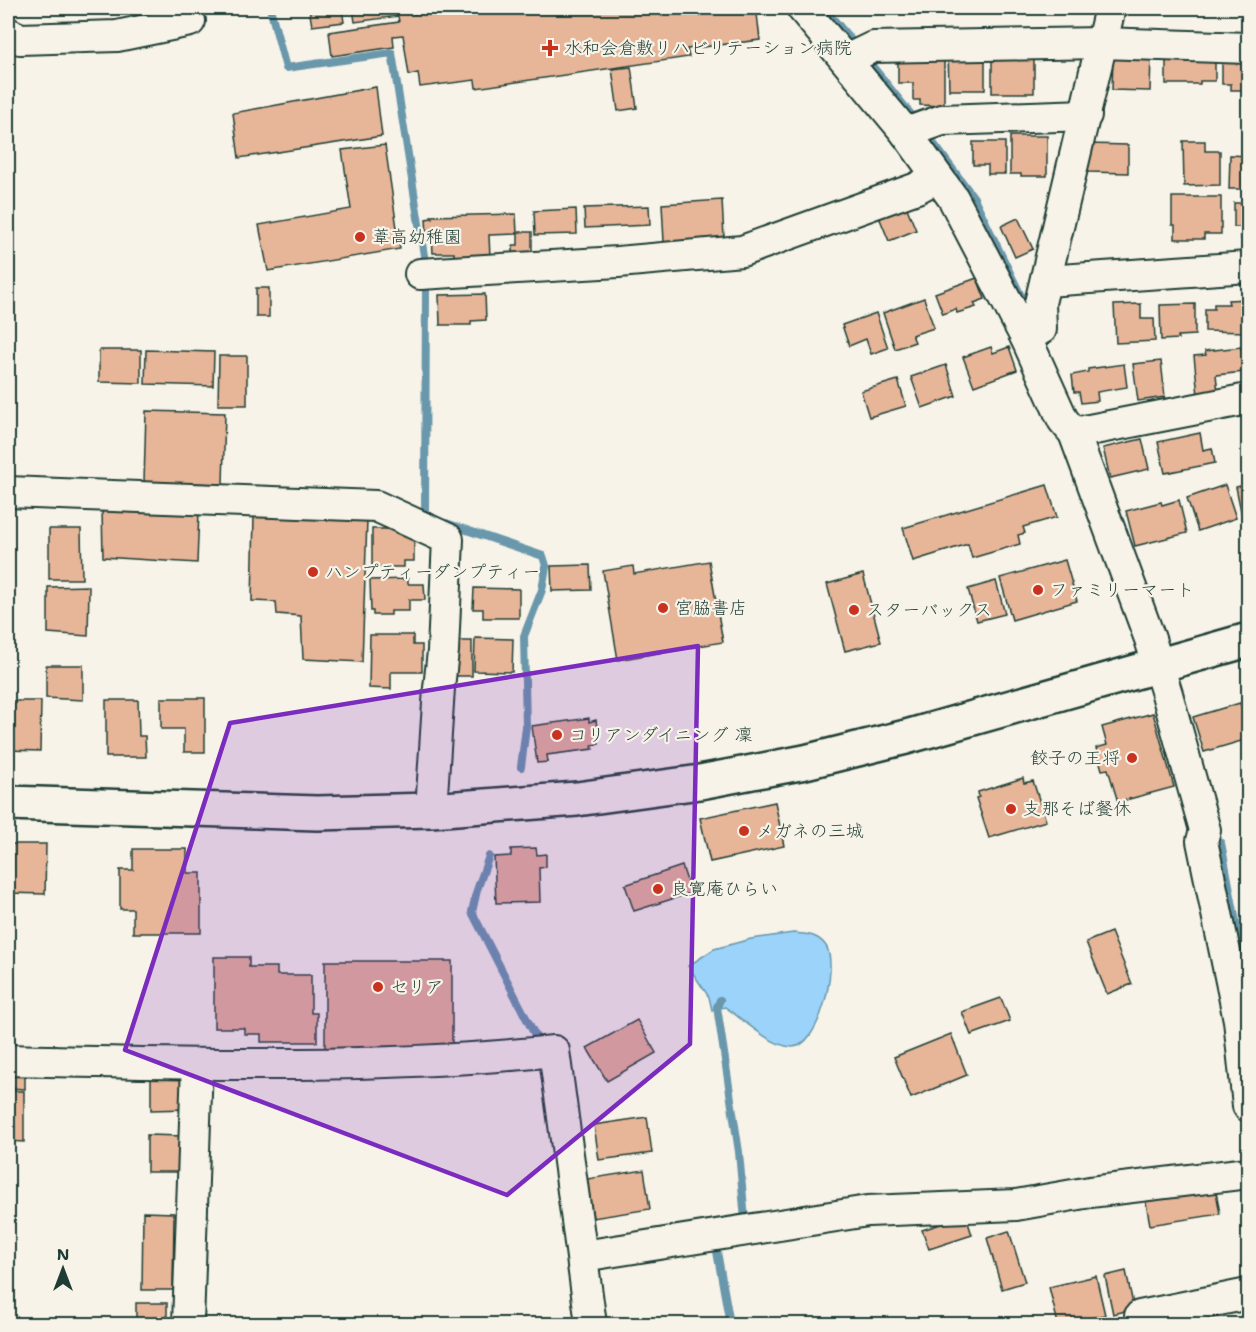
<svg xmlns="http://www.w3.org/2000/svg" width="1256" height="1332" font-family="'Shantell Sans','Klee One',sans-serif">
  <style>
    .water { fill: #9bd3fa; stroke: #6997ab; stroke-width: 1.5 }
    .lines { fill: none; stroke-linecap: round; stroke-linejoin: round }
    .stream { stroke: #6997ab; stroke-width: 8 }
    .building { fill: #e7b598; stroke: #1f3d34; stroke-width: 1.5 }
    .minor-casing { stroke: #1f3d34; stroke-width: 34 }
    .tertiary-casing { stroke: #1f3d34; stroke-width: 38 }
    .minor { stroke: #f7f3e8; stroke-width: 30 }
    .tertiary { stroke: #f7f3e8; stroke-width: 33 }
    .marked { fill: #7b2cbf; fill-opacity: 0.2; stroke: #7b2cbf; stroke-width: 4.5; stroke-linejoin: round }
    .poi-dot { fill: #c8321e; stroke: #f7f3e8; stroke-width: 2 }
    .labels { text-anchor: middle; stroke-width: 4.5; stroke-linejoin: round; paint-order: stroke }
    .poi-label { font-size: 18px; fill: #1f3d34; stroke: #f7f3e8; text-anchor: start }
  </style>
  <rect width="100%" height="100%" fill="#f7f3e8"/>
  <filter id="ink" filterUnits="userSpaceOnUse"><feTurbulence type="fractalNoise" baseFrequency=".0167" numOctaves="2"/><feDisplacementMap in="SourceGraphic" scale="12" xChannelSelector="R" yChannelSelector="G"/><feConvolveMatrix kernelMatrix="1 2 1 2 8 2 1 2 1" color-interpolation-filters="sRGB"/></filter>
  <g filter="url(#ink)">
    <path class="water" d="M793,933C806,934 818,934 826,946C839,966 819,1048 792,1047C772,1047 741,1018 725,1007L712,1010L709,997L688,966L714,949L751,939Z"/>
    <g class="lines">
      <g class="stream">
        <path d="M270,8L286,68L392,53L425,262"/>
        <path d="M824,8L858,48"/>
        <path d="M865,57L918,123"/>
        <path d="M925,132L974,198L1023,300"/>
        <path d="M426,284L425,514L432,517"/>
        <path d="M446,523L543,556L546,566L542,590L524,636L526,727L521,767"/>
        <path d="M1221,843L1248,986"/>
        <path d="M489,856L477,890L472,912L540,1045"/>
        <path d="M720,1000L717,1007L739,1152L745,1220"/>
        <path d="M720,1246H716L730,1324"/>
      </g>
    </g>
    <g class="building">
      <path d="M309,8H413L414,14L463,8H767L757,14L760,40L687,49L689,57L476,88L475,80L420,87L418,73L409,75L403,35L393,36L394,47L332,56L329,32L399,22L398,16L355,22L353,8L342,9L344,22L312,26Z"/>
      <path d="M892,50H944V106L920,105V100H913V83H898V63L892,62Z"/>
      <rect x="992" y="50" width="42" height="43"/>
      <path d="M1166,52H1215V81H1200V84H1166Z"/>
      <path d="M948,53H985V90H949Z"/>
      <path d="M1222,53H1248V90H1231V84H1222Z"/>
      <path d="M1113,54L1151,55L1150,91L1112,90Z"/>
      <path d="M631,67L637,108L618,111L612,69Z"/>
      <path d="M376,87L382,136L239,158L233,113Z"/>
      <path d="M1010,136H1047V176H1021V174H1010Z"/>
      <path d="M1183,141H1205V151H1220V185L1184,186Z"/>
      <path d="M973,142H1005V174H988V165H973Z"/>
      <path d="M1088,144L1128,145V173L1088,172V169H1086Z"/>
      <path d="M385,145L400,249L268,271L259,225L351,209L342,150Z"/>
      <path d="M1230,155L1248,156V189H1229Z"/>
      <path d="M1172,197H1221V234H1204V239H1175V225H1172Z"/>
      <path d="M722,200L724,238L664,242L662,204Z"/>
      <path d="M904,201L916,230L889,241L877,212Z"/>
      <path d="M1234,203H1248V239H1241V227H1234Z"/>
      <path d="M649,206L650,225L585,228L584,208Z"/>
      <path d="M576,209L577,234L535,235L534,211Z"/>
      <path d="M516,214L517,234L489,235L490,258L454,259V253H433L432,235H427L426,219L432,218L431,216Z"/>
      <path d="M1018,218L1033,249L1015,257L1001,226Z"/>
      <path d="M518,232H532V256H518V253H513V245H518Z"/>
      <path d="M977,278L985,299L974,303L976,307L957,313L956,309L943,314L935,293Z"/>
      <rect x="256" y="288" width="13" height="29"/>
      <path d="M485,294L486,320L471,321V325H440L439,295Z"/>
      <path d="M924,298L934,328L912,335L915,342L895,349L883,313Z"/>
      <path d="M1248,299V332L1205,331V309H1214V304H1229L1228,300Z"/>
      <path d="M1141,304V319H1154L1155,341L1116,343L1114,305Z"/>
      <path d="M1195,304V335L1178,336V339L1161,340L1160,305Z"/>
      <path d="M876,313L888,348L871,354L866,339L849,346L842,325Z"/>
      <path d="M991,347L993,353L1009,347L1017,370L974,386L963,357Z"/>
      <path d="M1241,347L1244,372L1216,375L1218,393L1198,395L1194,356L1206,355L1205,351Z"/>
      <path d="M99,350H141V383L99,382Z"/>
      <path d="M146,350L214,352L213,386L145,384Z"/>
      <path d="M219,356H247V405H218Z"/>
      <path d="M1161,361L1165,397L1138,401L1133,364Z"/>
      <path d="M1124,364L1127,387L1097,392L1098,401L1081,403L1079,392H1074L1072,375L1088,372V369Z"/>
      <path d="M946,365L956,396L922,408L911,377Z"/>
      <path d="M898,380L906,406L869,417L861,391Z"/>
      <path d="M146,411L225,413L223,484L144,482Z"/>
      <path d="M1200,433L1203,450L1212,448L1215,463L1165,473L1158,442Z"/>
      <path d="M1142,439L1149,469L1110,478L1103,448Z"/>
      <path d="M1248,484V515L1242,516L1236,487Z"/>
      <path d="M1047,485L1057,517L1023,527L1025,533L1018,535L1020,544L972,558L968,544L913,561L903,528Z"/>
      <path d="M1225,485L1236,518L1198,531L1187,498Z"/>
      <path d="M1179,500L1187,533L1135,546L1126,511L1161,502L1162,505Z"/>
      <path d="M102,509L199,511L197,563L103,557Z"/>
      <path d="M254,516L367,520L362,662L303,659L301,616L277,614L276,602L252,601Z"/>
      <path d="M49,529H81L82,579H49Z"/>
      <path d="M372,529H404L414,534V561H404V567H372Z"/>
      <path d="M1065,560L1077,601L1012,620L1000,578Z"/>
      <path d="M709,561L723,642L618,660L603,571L633,566L634,574Z"/>
      <path d="M590,565L591,590L552,591L551,566Z"/>
      <path d="M863,574L881,642L845,651L827,584Z"/>
      <path d="M408,579V584H424L425,600H409V611H391V615H373V611H371L370,580Z"/>
      <path d="M996,581L1005,614L977,621L968,589Z"/>
      <path d="M89,586L88,636L48,633V587Z"/>
      <path d="M474,588L519,589V618H483V609H473Z"/>
      <path d="M370,635H413V645H422V672H391V689L369,688Z"/>
      <path d="M475,638L513,639L512,672L474,671Z"/>
      <path d="M454,641H472V676H453Z"/>
      <path d="M46,665H83V700L46,698Z"/>
      <path d="M161,698H205V752H184V729H161Z"/>
      <path d="M106,700H138L139,736H145L146,757H106Z"/>
      <path d="M8,701H41L40,751L8,750Z"/>
      <path d="M1240,703L1242,709L1248,707V739L1204,752L1193,717Z"/>
      <path d="M1153,713L1174,787L1118,802L1108,769L1102,770L1096,748L1107,745L1102,727Z"/>
      <path d="M589,718V722L596,720L599,744L592,745L593,749L547,755L548,762L537,763L532,726Z"/>
      <path d="M1023,778L1024,783L1033,781L1046,821L989,838L976,798L979,797L978,792Z"/>
      <path d="M775,802L784,846L710,862L700,818Z"/>
      <path d="M8,844H46L45,894L8,893Z"/>
      <path d="M536,848L537,855L546,854V867L539,868L540,902L496,903L494,857L511,856V849Z"/>
      <path d="M133,849H187V873H201V933H133V909H120V870H133Z"/>
      <path d="M682,866L691,893L634,911L625,885Z"/>
      <path d="M1111,932L1132,984L1107,994L1086,942Z"/>
      <path d="M214,957H249V967H277V975H311V1013H317V1042H261V1034H244V1028H214Z"/>
      <rect x="325" y="961" width="127" height="92"/>
      <path d="M1001,998L1010,1021L971,1035L962,1012Z"/>
      <path d="M637,1020L656,1053L607,1081L587,1048Z"/>
      <path d="M951,1034L967,1075L911,1098L894,1057Z"/>
      <path d="M8,1069L25,1070V1089L8,1088Z"/>
      <path d="M187,1076L188,1109L151,1110V1077Z"/>
      <path d="M8,1091H24V1142L8,1141Z"/>
      <path d="M647,1117L652,1153L599,1160L594,1125Z"/>
      <path d="M147,1135L184,1136V1172H147Z"/>
      <path d="M8,1155H10L9,1187H8Z"/>
      <path d="M644,1170L650,1209L593,1218L587,1179Z"/>
      <path d="M1215,1186L1220,1214L1150,1225L1145,1197Z"/>
      <path d="M143,1212L174,1213L173,1290H142Z"/>
      <path d="M966,1216L972,1235L929,1249L922,1230Z"/>
      <path d="M1009,1231L1025,1282L1002,1289L987,1238Z"/>
      <path d="M1126,1271L1134,1309L1113,1314L1105,1276Z"/>
      <path d="M1096,1276L1105,1315L1058,1324L1049,1287Z"/>
      <rect x="136" y="1303" width="31" height="21"/>
    </g>
    <g class="lines">
      <g class="minor-casing">
        <g id="minor">
          <path d="M802,8L906,133L953,198L1026,338L1063,420L1074,433L1150,639L1167,694L1205,830L1202,841L1239,1020L1248,1106"/>
          <path d="M8,33L20,39L117,36L190,21"/>
          <path d="M846,60L873,47L1102,43L1248,48"/>
          <path d="M906,133L942,120L1086,115"/>
          <path d="M420,274L618,262L742,251L917,188L937,177"/>
          <path d="M1046,281L1248,267"/>
          <path d="M1026,338L1041,329L1040,303L1110,8"/>
          <path d="M1074,433L1248,399"/>
          <path d="M8,492L376,506L448,539L443,651L439,688L431,810"/>
          <path d="M8,1060C190,1064 372,1070 554,1051L591,1324"/>
          <path d="M583,1256L868,1211L1016,1205L1090,1192L1248,1173"/>
          <path d="M188,1324L197,1064"/>
          <path d="M1140,1324V1316L1248,1294"/>
        </g>
      </g>
      <g class="tertiary-casing">
        <path id="tertiary" d="M8,803L317,813L431,810L577,799L700,782L805,762L906,737L1248,640"/>
      </g>
      <use href="#minor" class="minor"/>
      <use href="#tertiary" class="tertiary"/>
    </g>
  </g>
  <path class="marked" d="M698,646L690,1044L507,1195L125,1050L230,723Z"/>
  <g class="poi-dot">
    <path d="M547 39h6v6h6v6h-6v6h-6v-6h-6v-6h6z"/>
    <circle cx="360" cy="237" r="6"/>
    <circle cx="313" cy="572" r="6"/>
    <circle cx="1038" cy="590" r="6"/>
    <circle cx="663" cy="608" r="6"/>
    <circle cx="854" cy="610" r="6"/>
    <circle cx="557" cy="735" r="6"/>
    <circle cx="1132" cy="758" r="6"/>
    <circle cx="1011" cy="809" r="6"/>
    <circle cx="744" cy="831" r="6"/>
    <circle cx="658" cy="889" r="6"/>
    <circle cx="378" cy="987" r="6"/>
  </g>
  <g class="labels">
    <g class="poi-label">
      <text x="564" y="54">水和会倉敷リハビリテーション病院</text>
      <text x="372" y="243">葦高幼稚園</text>
      <text x="325" y="578">ハンプティーダンプティー</text>
      <text x="1050" y="596">ファミリーマート</text>
      <text x="675" y="614">宮脇書店</text>
      <text x="866" y="616">スターバックス</text>
      <text x="569" y="741">コリアンダイニング 凜</text>
      <text x="1120" y="764" text-anchor="end">餃子の王将</text>
      <text x="1023" y="815">支那そば餐休</text>
      <text x="756" y="837">メガネの三城</text>
      <text x="670" y="895">良寛庵ひらい</text>
      <text x="390" y="993">セリア</text>
    </g>
  </g>
  <rect width="1256" height="1332" fill="none" stroke="#f7f3e8" stroke-width="30"/>
  <rect x="15" y="15" width="1226" height="1302" fill="none" stroke="#1f3d34" stroke-width="2" filter="url(#ink)"/>
  <g transform="translate(63 1269)" stroke="#f7f3e8" stroke-width="4.5" paint-order="stroke">
  <path d="M0-4.5L10 22L0 15L-10 22Z" fill="#1f3d34"/>
  <text y="-9" font-size="16" font-weight="bold" text-anchor="middle" fill="#1f3d34">N</text>
  </g>
</svg>
